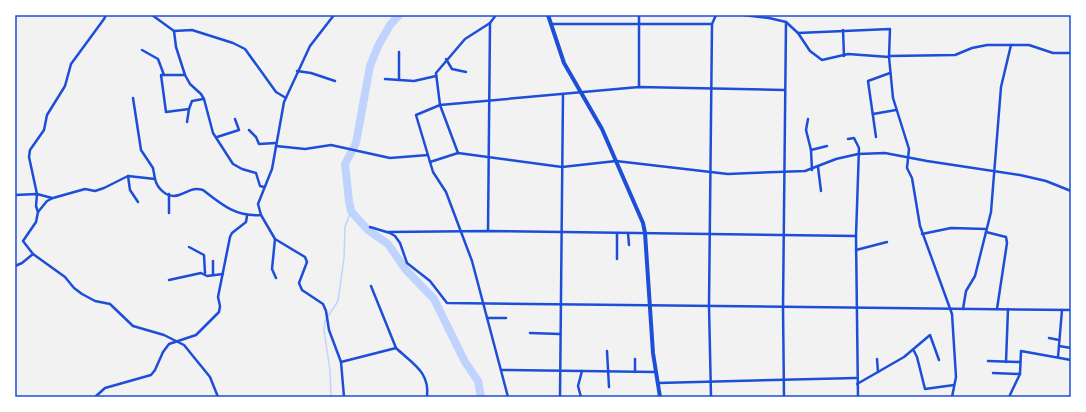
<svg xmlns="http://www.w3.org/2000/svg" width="1086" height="412" font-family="Karla,sans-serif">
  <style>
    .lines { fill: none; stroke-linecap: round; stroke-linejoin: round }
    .stream { stroke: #bfd3fe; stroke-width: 1.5 }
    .river { stroke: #bfd3fe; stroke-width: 8 }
    .minor { stroke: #1d4ed8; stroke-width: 2.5 }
    .primary { stroke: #1d4ed8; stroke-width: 4 }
    .neatline { fill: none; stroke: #1d4ed8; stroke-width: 1.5 }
  </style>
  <rect width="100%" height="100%" fill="#f2f2f2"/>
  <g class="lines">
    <path class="stream" d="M331,397L330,370L324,331L325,321L338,301L344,258L345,227L351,211"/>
    <path class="river" d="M399,15L390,25L378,46L370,66L356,143L345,164L349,201L351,211L356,217L368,230L388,244L406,270L434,299L465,362L478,381L481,397"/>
    <g class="minor">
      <path d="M106,15L104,19L71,64L65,86L47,115L44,130L30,150L29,157L37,194L36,206L38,212L36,222L23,241L33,254L65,277L74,288L82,294L95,301L110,304L133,326L164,335L184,345L210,377L218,397"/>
      <path d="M152,15L174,31L192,30L233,43L245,49L276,92L286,98"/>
      <path d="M334,15L310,46L284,102L272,169L258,204L261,215L275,239L305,257L307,262L299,283L302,290L323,304L326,311L329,330L341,362L344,397"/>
      <path d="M743,15L769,18L786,22L798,33L810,51L822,60L848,54L889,57"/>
      <path d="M551,24H712"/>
      <path d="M843,30L844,56"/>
      <path d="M174,31L176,47L185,75L190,84L201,94L204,99L213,133L233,164L242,169L256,173L260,186L264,187"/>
      <path d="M798,33L890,29L889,57L893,98L909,149L907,168L912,178L920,226L952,314L956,377L952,397"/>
      <path d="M142,50L158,59L164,75H161L166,112L189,109L192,101L203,99"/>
      <path d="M399,52V80"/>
      <path d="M889,56L955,55L972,48L987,45H1029L1053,53H1071"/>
      <path d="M446,59L452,69L466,72"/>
      <path d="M297,71L311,73L335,81"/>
      <path d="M164,75H185"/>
      <path d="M385,79L414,81L436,76"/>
      <path d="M639,87V15"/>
      <path d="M133,98L141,150L153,168L155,179"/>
      <path d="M873,114L896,110"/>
      <path d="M808,119L806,130L811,150L812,170"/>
      <path d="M187,122L189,109"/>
      <path d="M249,130L256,137L259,144L276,143"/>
      <path d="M217,137L239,130L235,119"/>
      <path d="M876,137L868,81L890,73"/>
      <path d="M848,139L854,138L859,148L856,236L858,397"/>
      <path d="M276,146L305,149L331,145L390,158L428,155"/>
      <path d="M811,150L827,146"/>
      <path d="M458,153L440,105L436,73L465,39L490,23L496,15"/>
      <path d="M430,162L458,153L562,167L616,161L728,174L751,173L805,171L836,159L858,154L885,153L927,161L1020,175L1046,181L1071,191"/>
      <path d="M818,167L821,191"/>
      <path d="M128,176L130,190L138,202"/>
      <path d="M15,195L37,194L52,198"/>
      <path d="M38,212L47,201L53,198L85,189L95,191L104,188L128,176L155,179C157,188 167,199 179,195C189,192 192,187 203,190C222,205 236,217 261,215"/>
      <path d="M169,213V194"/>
      <path d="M370,227L390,233L395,236L400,243L407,263L430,281L447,303L1071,310"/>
      <path d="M488,231L490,23"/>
      <path d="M388,232L488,231L856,236"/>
      <path d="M986,232L1006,237L1007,243L997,309"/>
      <path d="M617,233V259"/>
      <path d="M628,233L629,245"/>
      <path d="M922,234L951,228L986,229"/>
      <path d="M275,239L272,269L276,278"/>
      <path d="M189,247L204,255L205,273"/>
      <path d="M856,250L887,242"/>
      <path d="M213,261V275"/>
      <path d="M15,266L22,263L33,254"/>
      <path d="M169,280L201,273L207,276L223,274"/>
      <path d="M371,286L396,348"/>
      <path d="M963,309L966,291L975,276L991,212L1001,87L1011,45"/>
      <path d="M487,318H506"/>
      <path d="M530,333L560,334"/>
      <path d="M1049,338L1059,340"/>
      <path d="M1059,346L1071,348"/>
      <path d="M607,351L609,387"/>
      <path d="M914,351L917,357L925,389L954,385"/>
      <path d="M1058,357L1062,310"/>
      <path d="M635,359V372"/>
      <path d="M877,359L878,372"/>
      <path d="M988,361L1020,362"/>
      <path d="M341,362L396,348C413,364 430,372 427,397"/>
      <path d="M1006,362L1008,309"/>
      <path d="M501,370L656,372"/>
      <path d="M993,373L1020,374"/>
      <path d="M658,383L856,378"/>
      <path d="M857,384L904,357L930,335L939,360"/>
      <path d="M95,397L105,388L151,375L155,370L163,352L169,344L196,335L219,312L220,306L218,297L230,237L232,233L246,222L247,216"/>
      <path d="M508,397L472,261L446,192L433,172L416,115L440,105L639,87L784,90"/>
      <path d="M560,397L563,94"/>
      <path d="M581,397L578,386L582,371"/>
      <path d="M711,397L709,306L712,24L716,15"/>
      <path d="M784,397L783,307L786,22"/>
      <path d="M1009,397L1020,374L1021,351L1071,360"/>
    </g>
    <path class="primary" d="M548,15L564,63L602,129L643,223L645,233L653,353L660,397"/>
  </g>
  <rect width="1086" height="412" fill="none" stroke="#ffffff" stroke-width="32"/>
  <rect x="16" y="16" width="1054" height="380" class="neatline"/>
</svg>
